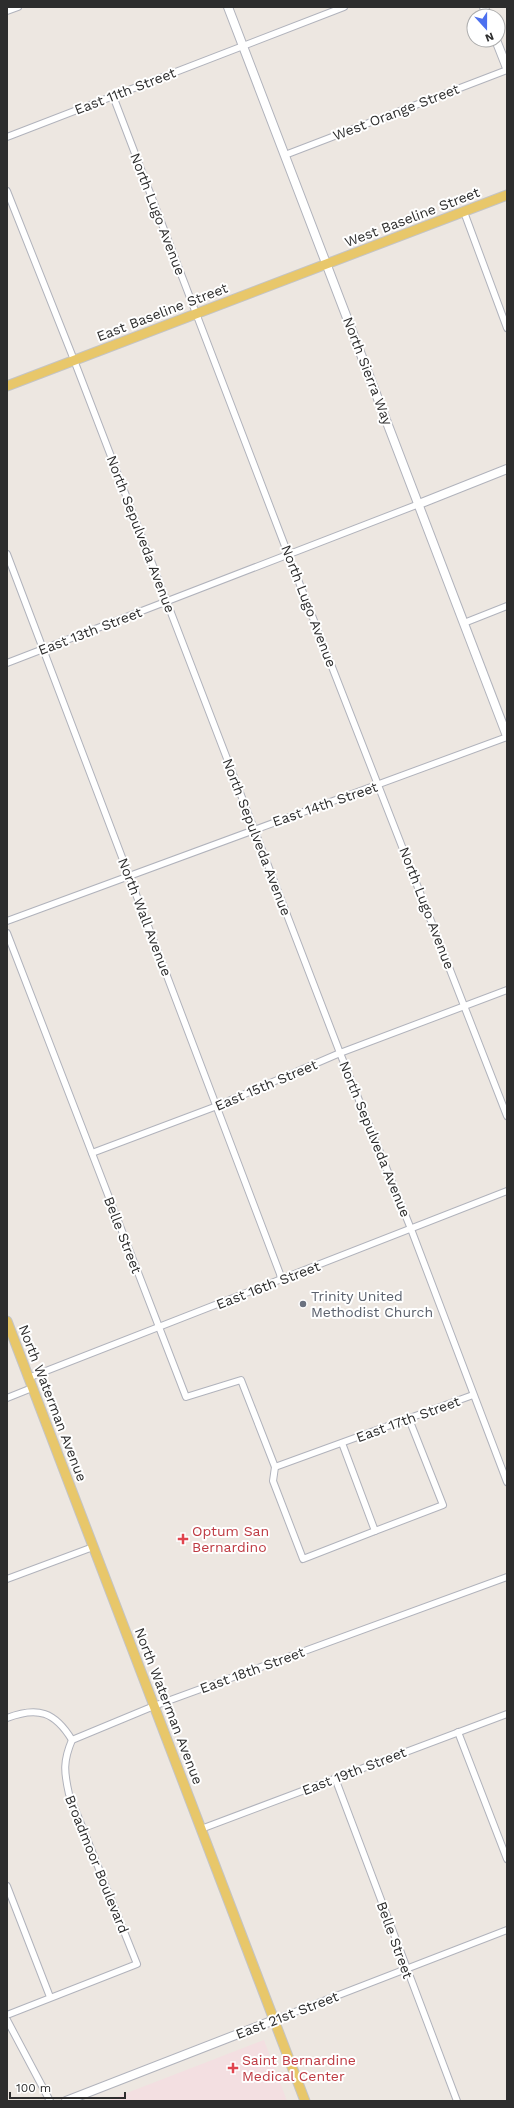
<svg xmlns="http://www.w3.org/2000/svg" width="514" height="2108" font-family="'Work Sans',sans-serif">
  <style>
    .medical { fill: #f3dfe1 }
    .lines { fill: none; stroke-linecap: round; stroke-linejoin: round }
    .street-casing { stroke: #b1b3bc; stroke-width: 8 }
    .secondary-casing { stroke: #b1b3bc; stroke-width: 10 }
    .primary-casing { stroke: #c4c4c4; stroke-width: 11 }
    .street { stroke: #fff; stroke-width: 6 }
    .secondary { stroke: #fff; stroke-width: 8 }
    .primary { stroke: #e8c76a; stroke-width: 9 }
    .worship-dot { fill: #6b7280; stroke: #fff; stroke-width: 1.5 }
    .health-dot { fill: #e0444e; stroke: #fff; stroke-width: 1.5 }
    .labels { text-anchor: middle; stroke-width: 4; stroke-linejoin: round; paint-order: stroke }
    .street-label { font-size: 14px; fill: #2d2d2d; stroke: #fff }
    .worship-label { font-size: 14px; fill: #5b616d; stroke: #fff; text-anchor: start }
    .health-label { font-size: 14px; fill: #be3a42; stroke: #fff; text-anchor: start }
  </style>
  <rect width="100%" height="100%" fill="#ede7e1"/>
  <path class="medical" d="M264,2040L287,2101H107L119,2096Z"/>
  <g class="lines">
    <g class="street-casing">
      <g id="street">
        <path d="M7,11L18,7"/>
        <path d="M113,96L288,554L507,1116"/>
        <path d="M7,137L344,7"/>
        <path d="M285,155L507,70"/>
        <path d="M7,191L74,360L340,1053L411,1229L507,1482"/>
        <path d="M464,212L507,328"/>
        <path d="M7,554L280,1274L281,1280"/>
        <path d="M464,623L507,606"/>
        <path d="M7,663L419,504"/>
        <path d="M7,921L507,737"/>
        <path d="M7,933L186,1397L241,1380L275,1467"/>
        <path d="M92,1153L217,1106L340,1053L507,990"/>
        <path d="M28,1378L507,1191"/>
        <path d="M7,1398L32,1388"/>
        <path d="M342,1443L375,1531L443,1505L409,1419"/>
        <path d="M275,1467L473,1395"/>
        <path d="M275,1467L273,1481L303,1559L375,1531"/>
        <path d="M7,1579L93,1547"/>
        <path d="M7,1718C38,1706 55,1712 72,1740L154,1706L507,1577"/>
        <path d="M458,1732L507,1859"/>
        <path d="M335,1778L457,2101"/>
        <path d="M201,1829L507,1714"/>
        <path d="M7,1886L50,1997"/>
        <path d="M7,2015L137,1964L69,1794C64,1772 63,1761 72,1740"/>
        <path d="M7,2020L50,2101"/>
        <path d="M274,2020L507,1930"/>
      </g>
    </g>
    <g class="secondary-casing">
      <g id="secondary">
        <path d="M228,7L507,736"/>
        <path d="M484,7L487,16"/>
        <path d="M496,40L507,68"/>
        <path d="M419,504L507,469"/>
        <path d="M66,2101L274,2020"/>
      </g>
    </g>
    <g class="primary-casing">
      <g id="primary">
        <path d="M7,386L507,195"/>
        <path d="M7,1321L305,2101"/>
      </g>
    </g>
    <use href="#street" class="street"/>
    <use href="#secondary" class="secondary"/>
    <use href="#primary" class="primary"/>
  </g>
  <circle class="worship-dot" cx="303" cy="1304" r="4"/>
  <g class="health-dot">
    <path d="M181 1533h4v4h4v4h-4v4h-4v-4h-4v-4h4z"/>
    <path d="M231 2062h4v4h4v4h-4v4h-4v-4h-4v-4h4z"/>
  </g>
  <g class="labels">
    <g class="street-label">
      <text transform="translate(125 91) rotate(-21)" y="5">East 11th Street</text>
      <text transform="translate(396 112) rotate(-21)" y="5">West Orange Street</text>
      <text transform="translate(158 214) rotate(69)" y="5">North Lugo Avenue</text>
      <text transform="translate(412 217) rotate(-21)" y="5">West Baseline Street</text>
      <text transform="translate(162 312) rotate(-21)" y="5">East Baseline Street</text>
      <text transform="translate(368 371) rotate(69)" y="5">North Sierra Way</text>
      <text transform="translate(141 534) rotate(69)" y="5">North Sepulveda Avenue</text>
      <text transform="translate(309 606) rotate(69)" y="5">North Lugo Avenue</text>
      <text transform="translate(90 631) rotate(-21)" y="5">East 13th Street</text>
      <text transform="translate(325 804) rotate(-19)" y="5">East 14th Street</text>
      <text transform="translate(257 837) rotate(69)" y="5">North Sepulveda Avenue</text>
      <text transform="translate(427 908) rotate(69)" y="5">North Lugo Avenue</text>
      <text transform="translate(145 917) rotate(69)" y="5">North Wall Avenue</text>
      <text transform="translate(266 1085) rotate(-23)" y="5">East 15th Street</text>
      <text transform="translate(375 1139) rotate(68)" y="5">North Sepulveda Avenue</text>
      <text transform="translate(123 1235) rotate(69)" y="5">Belle Street</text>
      <text transform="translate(268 1285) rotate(-21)" y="5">East 16th Street</text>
      <text transform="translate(53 1403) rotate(69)" y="5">North Waterman Avenue</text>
      <text transform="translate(408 1419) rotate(-20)" y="5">East 17th Street</text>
      <text transform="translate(252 1670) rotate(-20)" y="5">East 18th Street</text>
      <text transform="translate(169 1706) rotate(69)" y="5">North Waterman Avenue</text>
      <text transform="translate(354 1771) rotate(-21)" y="5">East 19th Street</text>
      <text transform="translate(97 1864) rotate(68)" y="5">Broadmoor Boulevard</text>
      <text transform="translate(395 1940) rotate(70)" y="5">Belle Street</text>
      <text transform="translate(287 2015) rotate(-21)" y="5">East 21st Street</text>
    </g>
    <g class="worship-label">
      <text x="311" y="1301">Trinity United<tspan x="311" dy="16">Methodist Church</tspan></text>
    </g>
    <g class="health-label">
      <text x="192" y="1536">Optum San<tspan x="192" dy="16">Bernardino</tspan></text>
      <text x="242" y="2065">Saint Bernardine<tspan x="242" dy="16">Medical Center</tspan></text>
    </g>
  </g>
  <rect width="514" height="2108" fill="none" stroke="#2d2d2d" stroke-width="16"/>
  <g transform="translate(486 28) rotate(159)"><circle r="19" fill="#ffffff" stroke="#ababab"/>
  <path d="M0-3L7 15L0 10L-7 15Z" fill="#4c70ef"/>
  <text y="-6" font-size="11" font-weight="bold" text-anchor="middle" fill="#2d2d2d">N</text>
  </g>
  <path d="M10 2092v6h115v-6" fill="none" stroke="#2d2d2d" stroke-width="2"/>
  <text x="16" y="2092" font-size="12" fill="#2d2d2d" stroke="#ffffff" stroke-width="3" paint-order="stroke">100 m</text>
</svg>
